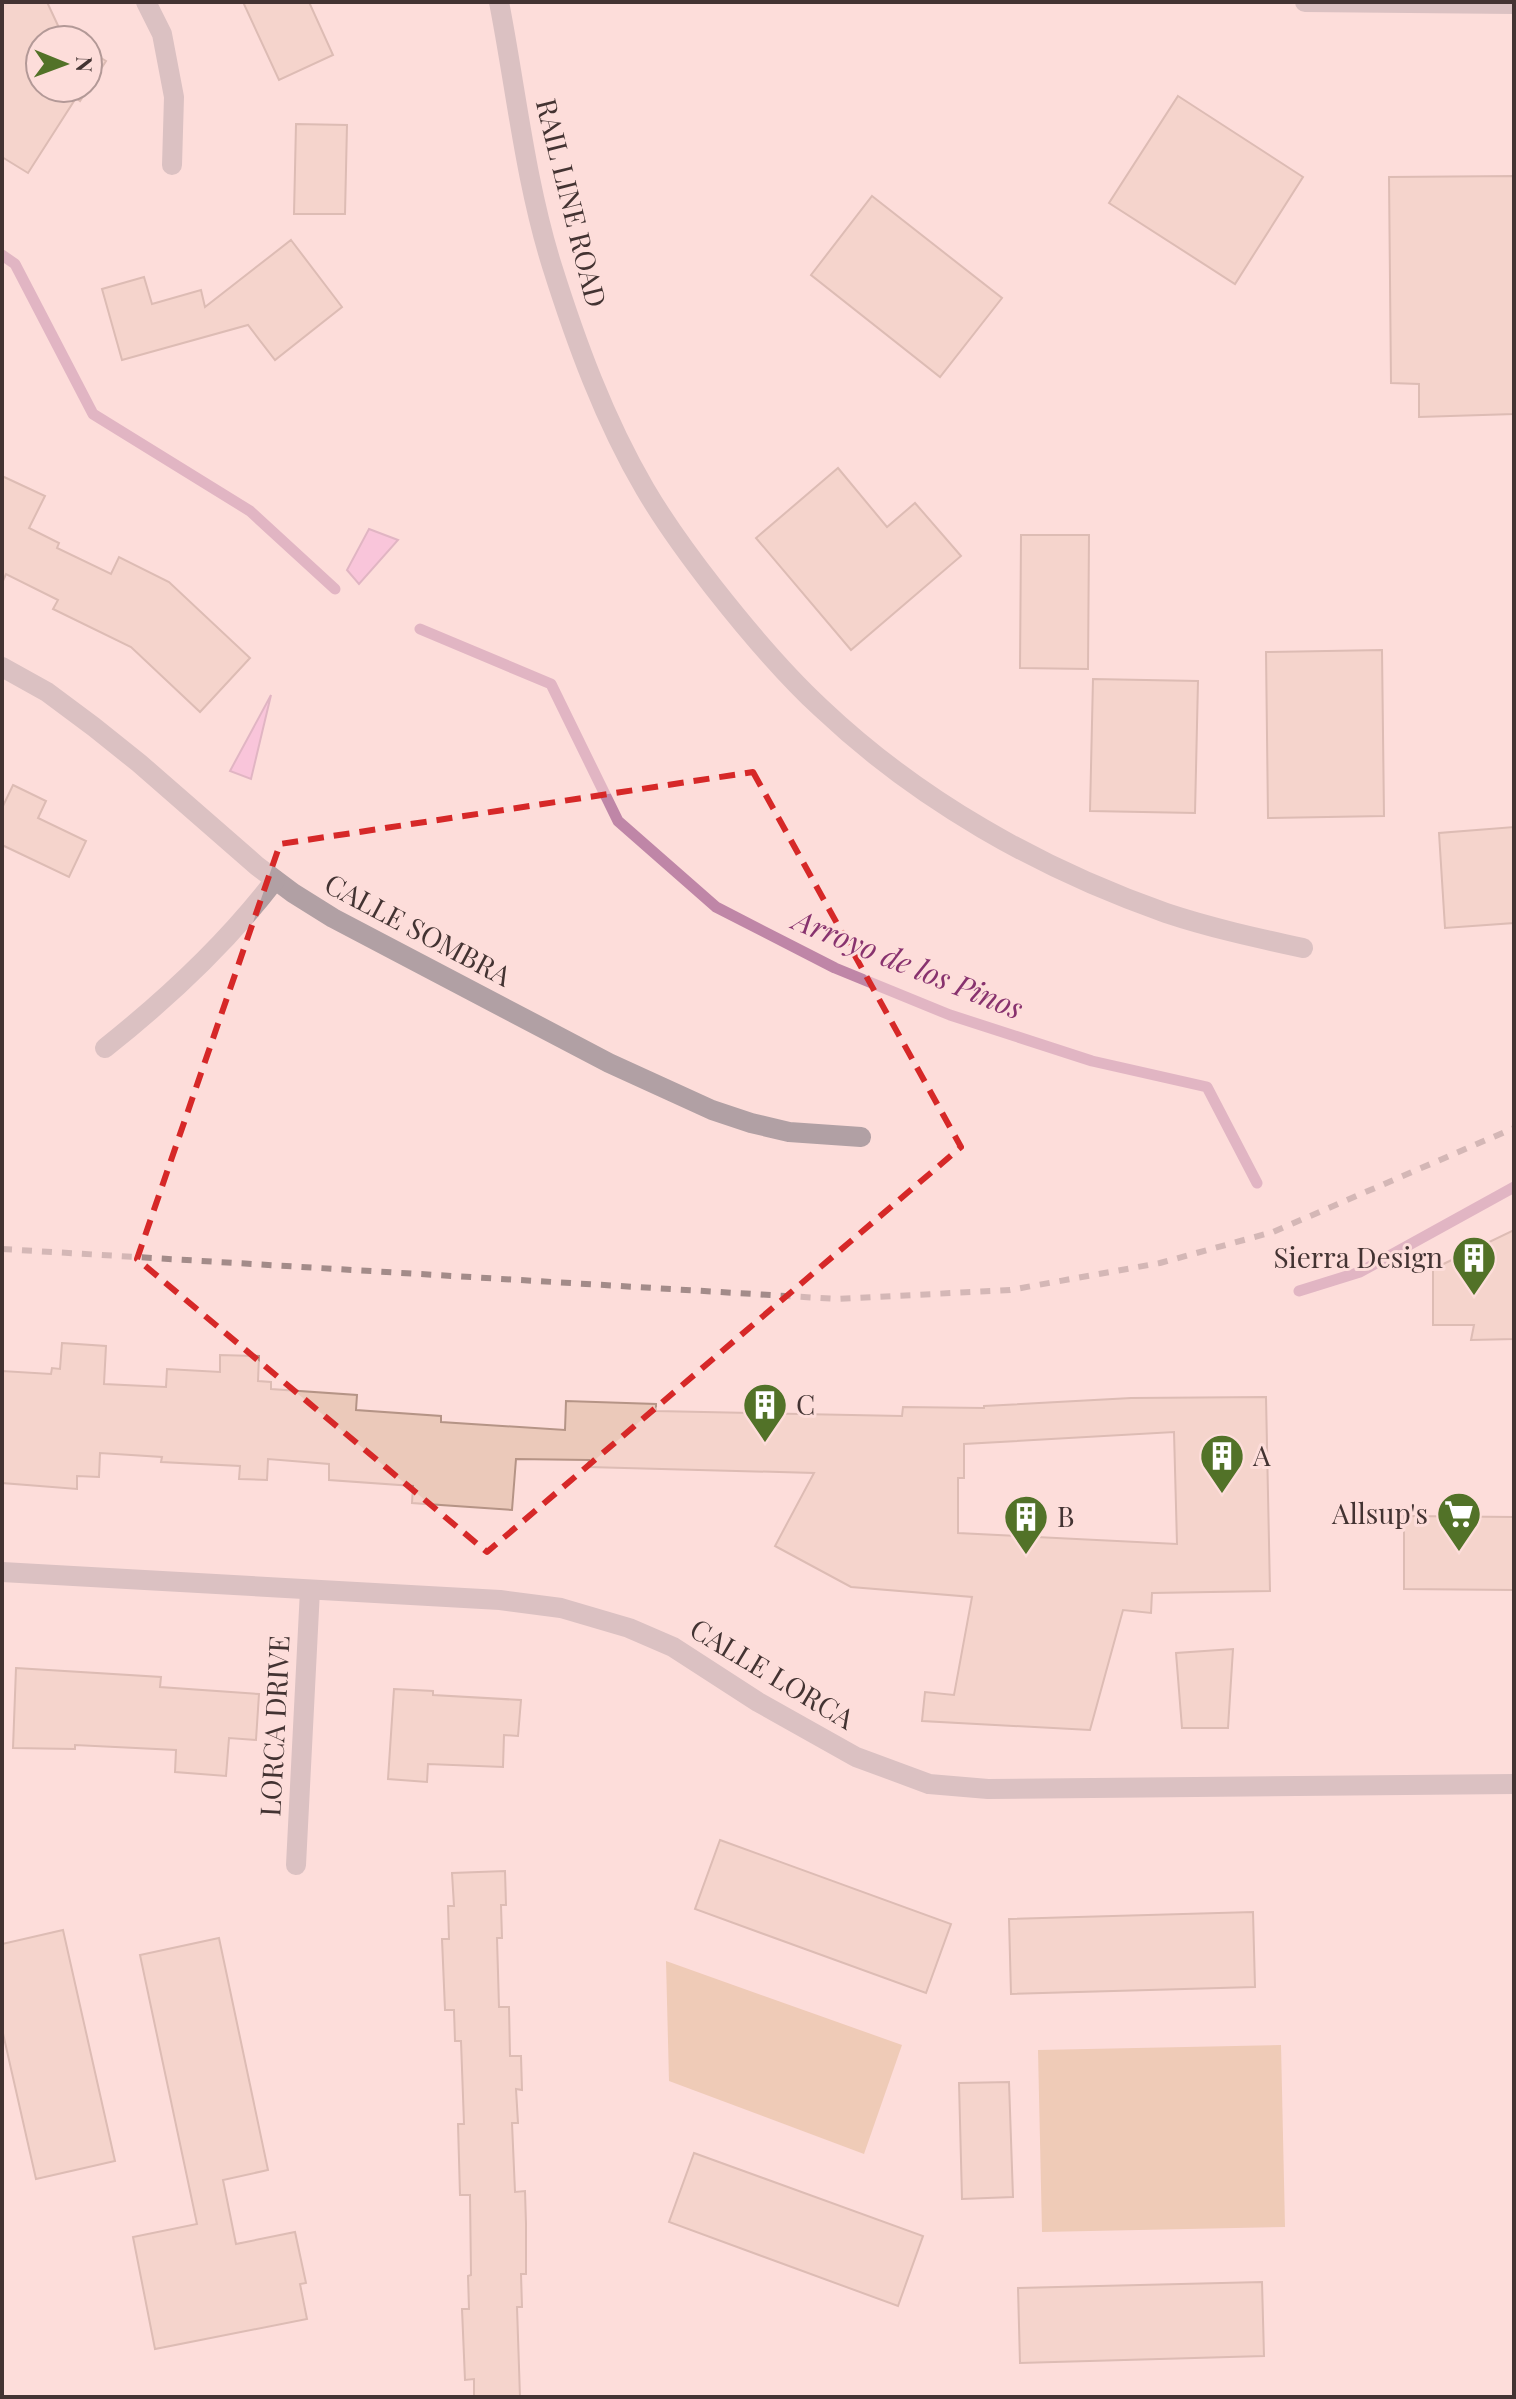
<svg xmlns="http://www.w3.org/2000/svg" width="1516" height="2399" font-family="'Playfair Display',serif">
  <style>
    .green { fill: #deb58d }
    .water { fill: #f4a9d9; stroke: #bf86a7; stroke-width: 2 }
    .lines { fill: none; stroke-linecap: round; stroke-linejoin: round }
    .stream { stroke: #bf86a7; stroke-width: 11 }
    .building { fill: #ebc9ba; stroke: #b59486; stroke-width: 2; fill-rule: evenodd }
    .minor { stroke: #b1a0a4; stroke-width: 20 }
    .rail { stroke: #a38b89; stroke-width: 6; stroke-dasharray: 10 10; stroke-linecap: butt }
    .marked { fill: none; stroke: #d62828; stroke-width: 6; stroke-dasharray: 16 10; stroke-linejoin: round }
    .labels { text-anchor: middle; stroke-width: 6; stroke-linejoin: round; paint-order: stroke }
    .street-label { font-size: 28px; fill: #433332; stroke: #fdddda }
    .poi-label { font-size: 28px; fill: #433332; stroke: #fdddda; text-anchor: start }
    .water-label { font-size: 30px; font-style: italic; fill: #88326e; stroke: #fdddda }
  </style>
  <rect width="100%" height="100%" fill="#fdddda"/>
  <g class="green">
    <path d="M666,1961L902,2045L864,2154L669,2081Z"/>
    <path d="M1281,2045L1285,2227L1042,2232L1038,2050Z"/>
  </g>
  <g class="water">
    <path d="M369,529L398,540L359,584L347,570Z"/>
    <path d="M271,695L251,779L230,771Z"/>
  </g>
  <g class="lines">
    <g class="stream">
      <path d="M2,255L15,264L93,414L250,511L335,589"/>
      <path d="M420,629L551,684L618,821L716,907L835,968L950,1015L1092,1061L1207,1087L1257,1183"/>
      <path d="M1299,1291L1360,1272L1514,1187"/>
    </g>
  </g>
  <g class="building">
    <path d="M2,2H47L61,32L73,40H40V88H88V50L106,61L80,101L76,98L28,173L2,157Z"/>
    <path d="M243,2H309L333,55L279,80Z"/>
    <path d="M1178,96L1303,177L1235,284L1109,203Z"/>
    <path d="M296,124L347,125L345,214H294Z"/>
    <path d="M1514,176V414L1419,417V384L1391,383L1389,177Z"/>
    <path d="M872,196L1002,298L940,377L811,275Z"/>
    <path d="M291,240L342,307L275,360L248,325L122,360L102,289L144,277L152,304L201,290L205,307Z"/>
    <path d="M838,468L887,527L915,503L961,556L851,650L756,538Z"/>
    <path d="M2,476L45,496L29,528L59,543L57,548L111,574L119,557L169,582L250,658L200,712L131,647L53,609L58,600L6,574L2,583Z"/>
    <path d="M1021,535H1089L1088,669L1020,668Z"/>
    <path d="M1382,650L1384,816L1268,818L1266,652Z"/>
    <path d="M1093,679L1198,681L1195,813L1090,811Z"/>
    <path d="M13,785L46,801L38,818L86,841L69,877L2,845V808Z"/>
    <path d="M1514,827V923L1445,928L1439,833Z"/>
    <path d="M1514,1230V1339L1471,1340L1474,1325H1433V1269Z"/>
    <path d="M62,1343L106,1346L104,1384L166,1387L167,1369L220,1372V1355L259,1356L258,1381L271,1382V1389L357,1395L356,1410L441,1416V1422L565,1430L566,1401L656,1404V1411L902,1416L903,1407L984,1408V1406L1131,1398L1266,1397L1270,1591L1152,1593L1151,1613L1123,1610L1090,1730L922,1721L925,1692L954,1695L972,1597L851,1587L775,1546L814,1473L588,1467L589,1460L516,1459L512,1510L412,1503L413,1486L329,1480V1464L268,1459L267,1480L239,1479L240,1466L161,1462L162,1457L100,1453L99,1477L77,1476V1489L2,1483V1371L51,1374L52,1368L60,1369ZM1174,1432L1177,1544L958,1533V1478H964V1444Z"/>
    <path d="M1404,1516L1514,1517V1590L1404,1589Z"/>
    <path d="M1233,1649L1228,1728H1182L1176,1653Z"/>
    <path d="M16,1668L161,1677L160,1687L259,1694L256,1740L229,1738L226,1776L175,1772L176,1750L75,1745V1749L13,1748Z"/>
    <path d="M394,1689L433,1691V1695L521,1700L518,1736L504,1735L503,1767L428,1764L427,1782L388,1779Z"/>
    <path d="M720,1840L951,1924L926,1993L695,1909Z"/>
    <path d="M505,1871L506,1905H501L502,1938H497L499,2007H509L510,2056H521L522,2090L516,2089L518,2123H512L515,2192L525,2191L526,2224V2274H521L522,2307H517L520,2397H474V2379L465,2380L462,2309H469L468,2276L471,2275L470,2195H460L458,2124H464L461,2041H455L454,2010H445L442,1939H449L448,1906H454L452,1873Z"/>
    <path d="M1253,1912L1255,1987L1011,1994L1009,1919Z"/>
    <path d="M63,1930L115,2161L36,2179L2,2029V1944Z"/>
    <path d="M219,1938L268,2170L223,2180L236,2244L295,2232L306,2283L300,2284L307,2319L155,2349L133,2237L197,2224L140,1955Z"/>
    <path d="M1009,2082L1013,2197L962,2199L959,2083Z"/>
    <path d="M694,2153L923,2236L898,2306L669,2222Z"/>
    <path d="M1262,2282L1264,2356L1020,2363L1018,2288Z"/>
  </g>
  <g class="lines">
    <g class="minor">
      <path d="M146,2L162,34L174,97L172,165"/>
      <path d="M499,2C516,89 525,180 552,266C576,342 604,419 645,489C665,523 689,556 714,588C747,630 782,672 821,708C918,800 1040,869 1166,913C1211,928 1257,938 1303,948"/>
      <path d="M1305,2L1514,4"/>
      <path d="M2,667L47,692L94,727L139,763L257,866L293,893L333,918L609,1063L712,1110L751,1123L789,1132L861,1137"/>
      <path d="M105,1048C168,998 226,944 275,880"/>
      <path d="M2,1572L500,1600L561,1608L629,1628L673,1647L758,1702L856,1757L929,1784L988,1789L1514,1784"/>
      <path d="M296,1865L310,1590"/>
    </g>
    <path class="rail" d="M2,1249L837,1299L1010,1290L1160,1263L1273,1232L1514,1128"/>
  </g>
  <path d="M0 0H1516V2399H0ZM753,772L961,1147L487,1552L137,1259L280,844Z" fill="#fdddda" fill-opacity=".55" fill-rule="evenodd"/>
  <path class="marked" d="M753,772L961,1147L487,1552L137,1259L280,844Z"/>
  <defs>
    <g id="building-pin" transform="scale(2.3)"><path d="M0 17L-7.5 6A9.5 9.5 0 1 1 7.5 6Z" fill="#527228" stroke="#fdddda"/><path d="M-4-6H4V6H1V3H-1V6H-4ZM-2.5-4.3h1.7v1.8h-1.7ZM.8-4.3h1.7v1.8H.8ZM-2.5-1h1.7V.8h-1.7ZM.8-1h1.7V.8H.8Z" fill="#fff"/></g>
    <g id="supermarket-pin" transform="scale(2.3)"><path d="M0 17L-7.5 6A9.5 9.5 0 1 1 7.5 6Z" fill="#527228" stroke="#fdddda"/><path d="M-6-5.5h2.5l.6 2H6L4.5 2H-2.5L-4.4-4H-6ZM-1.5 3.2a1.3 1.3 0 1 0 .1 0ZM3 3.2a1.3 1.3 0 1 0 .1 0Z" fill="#fff"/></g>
  </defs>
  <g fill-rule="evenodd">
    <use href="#building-pin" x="1474" y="1258"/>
    <use href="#building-pin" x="765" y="1405"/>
    <use href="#building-pin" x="1222" y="1456"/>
    <use href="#supermarket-pin" x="1459" y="1514"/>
    <use href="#building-pin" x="1026" y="1517"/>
  </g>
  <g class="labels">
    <g class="street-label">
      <text transform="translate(571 203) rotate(76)" y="10">RAIL LINE ROAD</text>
      <text transform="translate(418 930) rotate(28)" y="10">CALLE SOMBRA</text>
      <text transform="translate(772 1674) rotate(31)" y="10">CALLE LORCA</text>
      <text transform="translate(275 1726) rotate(-87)" y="10">LORCA DRIVE</text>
    </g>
    <g class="poi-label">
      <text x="1443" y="1268" text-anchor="end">Sierra Design</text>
      <text x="796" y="1415">C</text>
      <text x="1253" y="1466">A</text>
      <text x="1428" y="1524" text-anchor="end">Allsup's</text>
      <text x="1057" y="1527">B</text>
    </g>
    <g class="water-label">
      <text transform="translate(908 965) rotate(22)" y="10">Arroyo de los Pinos</text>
    </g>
  </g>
  <rect width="1516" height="2399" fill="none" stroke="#433332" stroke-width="8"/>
  <g transform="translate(64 64) rotate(91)"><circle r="38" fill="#fdddda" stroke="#b39997" stroke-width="2"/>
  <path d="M0-6L14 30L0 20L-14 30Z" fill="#527228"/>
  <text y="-12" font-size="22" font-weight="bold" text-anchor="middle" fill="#433332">N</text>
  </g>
</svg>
